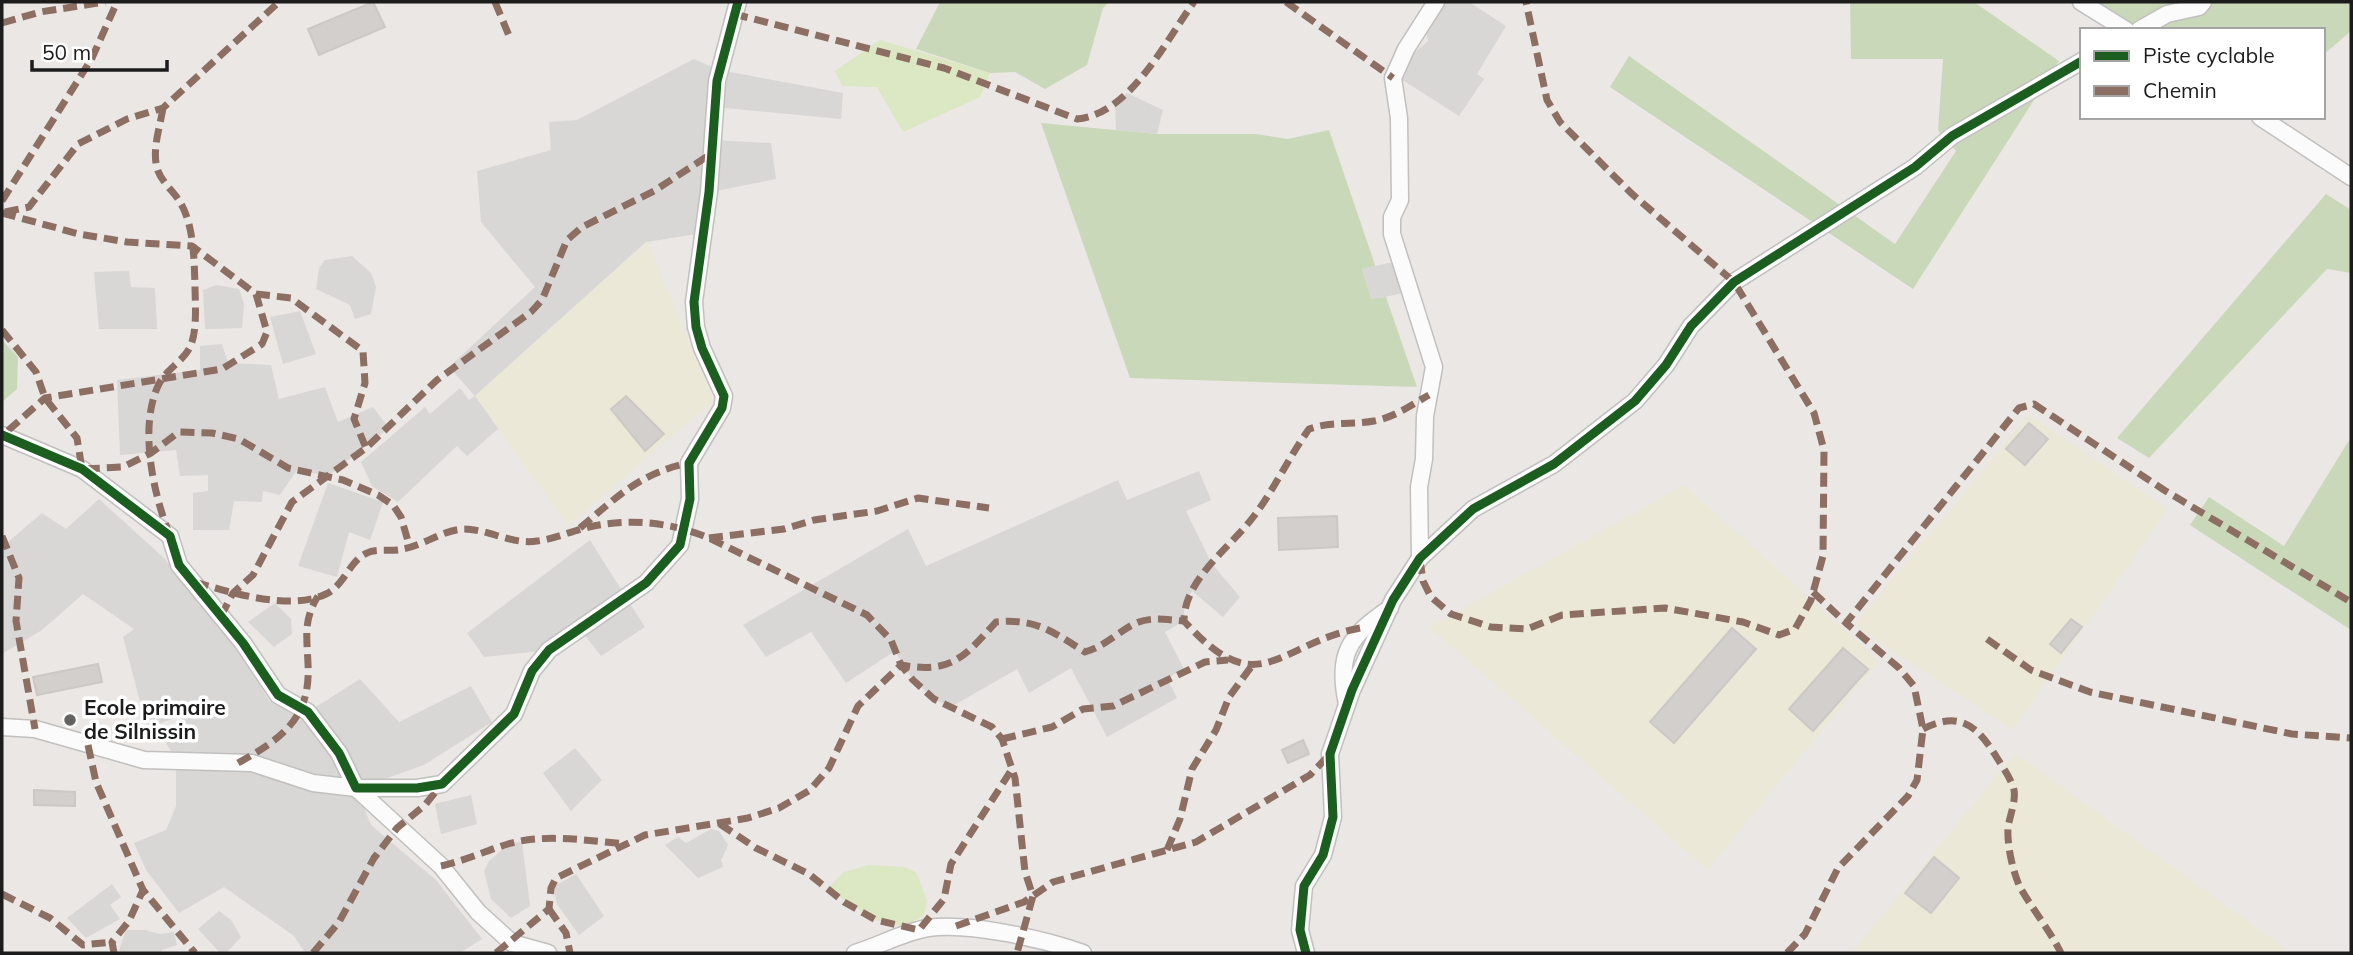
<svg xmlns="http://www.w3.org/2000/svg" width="2353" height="955" font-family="Mulish,sans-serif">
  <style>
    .residential { fill: #d9d7d6 }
    .farmland { fill: #ebe8d7 }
    .grass { fill: #dce7c3 }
    .forest { fill: #cad8ba }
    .building { fill: #d2cfcd; stroke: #cdc8c5; stroke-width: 2 }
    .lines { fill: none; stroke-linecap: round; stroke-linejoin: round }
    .street-casing { stroke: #c1c0bf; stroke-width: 19 }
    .street { stroke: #fcfbfb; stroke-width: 16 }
    .quiet { stroke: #8d6e63; stroke-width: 7; stroke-dasharray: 14 7; stroke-linecap: butt }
    .cycleway-casing { stroke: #fff; stroke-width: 13 }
    .cycleway { stroke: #1b5e20; stroke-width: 9 }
    .poi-dot { fill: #646362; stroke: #fff; stroke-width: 2.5 }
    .labels { text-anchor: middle; stroke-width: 7; stroke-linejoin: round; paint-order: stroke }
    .poi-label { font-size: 21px; font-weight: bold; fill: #1c1c1c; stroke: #fff; text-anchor: start }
  </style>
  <rect width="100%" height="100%" fill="#eae7e4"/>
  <g class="residential">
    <path d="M1445,2H1469L1506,26L1477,74L1484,79L1459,116L1401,79V73L1412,55L1428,41L1426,31Z"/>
    <path d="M694,59L719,70L843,93L841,119L715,107L712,140L771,143L776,179L716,191L702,233L647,242L476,395L499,428L467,456L457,446L398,502L372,486L361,462L425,407L430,414L460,388L469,400L475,396L449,367L535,287L481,222L477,171L551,150L549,122L577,120Z"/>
    <path d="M1127,93L1163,110L1157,134L1116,130L1115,106Z"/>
    <path d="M352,256L371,273L376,287L371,314L355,319L350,305L316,289L319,268L325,260Z"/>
    <path d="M1393,262L1403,293L1371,300L1362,269Z"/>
    <path d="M129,271L131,287L155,288L157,329H99L94,272Z"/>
    <path d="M216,285L239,289L244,304L242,328L205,329L203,290Z"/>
    <path d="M300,311L316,354L283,364L270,317Z"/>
    <path d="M222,344L228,363L271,365L279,399L325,387L338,422L373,407L389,428L328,476L297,470L280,495L263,491L262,502L234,501L229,530H193V493L208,491V475L180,476L176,450L120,455L117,380L200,370V346Z"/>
    <path d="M1199,471L1211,500L1186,511L1212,564L1240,597L1223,617L1192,591L1184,605V621L1165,632L1184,669L1167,678L1177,698L1107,737L1071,668L1029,693L1017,669L951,707L934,699L913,680L895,651L846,683L811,632L766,657L743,625L908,529L926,566L1118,480L1127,500Z"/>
    <path d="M328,483L383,502L370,540L349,532L337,577L298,566Z"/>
    <path d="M99,499L165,559L244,659L270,702L278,695L308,712L360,679L399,722L471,686L492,722L424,765L356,789L371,825L436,880L482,939L460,953H305L294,936L224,887L179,913L146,870L134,843L166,830L176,806V760L166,743L186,735L180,716L147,728L123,637L134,629L83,594L42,630L2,654V547L42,513L66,529Z"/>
    <path d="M590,540L645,627L601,656L580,629L549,650L484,657L467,633Z"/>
    <path d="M275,603L291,619L292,634L274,647L248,622Z"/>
    <path d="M575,748L602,780L571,811L543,773Z"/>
    <path d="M471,795L477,824L441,834L435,804Z"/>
    <path d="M711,829L719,831L728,845L721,860L723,867L698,878L665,845L678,837L686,843Z"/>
    <path d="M522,842L530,906L511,918L491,899L484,871L489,861L510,843Z"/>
    <path d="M576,874L604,916L579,935L557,904L553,887Z"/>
    <path d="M112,884L121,897L110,905L120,919L86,938L67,918Z"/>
    <path d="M219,911L231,920L241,937L226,953H220L198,929Z"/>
    <path d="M126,930H145L160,934L174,932L177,945L162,950V953H118Z"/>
  </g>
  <g class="farmland">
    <path d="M647,241L713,400L568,526L475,396Z"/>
    <path d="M2029,415L2168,509L2012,730L1854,625Z"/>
    <path d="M1684,485L1879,661L1707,870L1429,627Z"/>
    <path d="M2015,753L2285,948L2286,953H1851Z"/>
  </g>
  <g class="grass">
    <path d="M880,40L990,73L980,97L903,132L877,87L842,86L835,71Z"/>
    <path d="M869,865L904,867L916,872L927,901L924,915L905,927L876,920L827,889L844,872Z"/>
  </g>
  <g class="forest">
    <path d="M940,2H1109L1103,8L1087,65L1045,89L1015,72L990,73L916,49Z"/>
    <path d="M1850,2H1974L2059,61L1913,289L1610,87L1629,56L1895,244L1956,151L1938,130L1943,59H1851Z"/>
    <path d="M2095,2H2351V31L2323,55V30H2137Z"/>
    <path d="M1041,123L1157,134H1255L1288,139L1329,130L1374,262L1375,266L1362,269L1371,299L1386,297L1417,387L1130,378Z"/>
    <path d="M2326,194L2351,210V273L2327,269L2149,458L2117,438Z"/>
    <path d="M2,340L18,357L17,389L2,402Z"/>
    <path d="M2351,437V630L2190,525L2209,497L2284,546Z"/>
  </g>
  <g class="building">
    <path d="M373,2L385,27L319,55L308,29Z"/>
    <path d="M626,396L664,434L645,451L611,409Z"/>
    <path d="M2029,423L2048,439L2025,465L2006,449Z"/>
    <path d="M1337,516L1338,547L1279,550L1278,518Z"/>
    <path d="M2071,619L2082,627L2061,653L2050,644Z"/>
    <path d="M1732,628L1756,649L1674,743L1650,722Z"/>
    <path d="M1843,648L1868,669L1813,731L1789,709Z"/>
    <path d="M98,664L102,682L37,695L33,677Z"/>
    <path d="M1303,740L1309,754L1288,763L1282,750Z"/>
    <path d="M34,790L75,792V806L34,805Z"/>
    <path d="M1934,857L1959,878L1931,913L1905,893Z"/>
  </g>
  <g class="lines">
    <g class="street-casing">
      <g id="street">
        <path d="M2081,2L2126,30"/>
        <path d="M2139,30L2167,14L2199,7L2203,2"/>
        <path d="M2260,117L2351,177"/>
        <path d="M2,435L82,469L170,536L179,565L243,643L278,695L308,712L339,753L356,788H417L442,784L514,714L532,671L549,650L646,583L680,545L690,499L689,463L722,408L724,396L702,348L696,327L694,302L709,192L717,81L738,2"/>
        <path d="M1420,558L1419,487L1424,459L1425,416L1434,367L1392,234V217L1400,200L1399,118L1393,78L1406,49L1436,2"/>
        <path d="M1347,704C1336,654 1349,636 1390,608"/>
        <path d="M2,727L35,729L144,760L252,763L313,783L356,788L441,866L478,912L512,943L548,953"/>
        <path d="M855,953C879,946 903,932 928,928C969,922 1043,939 1083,953"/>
        <path d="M1306,953L1300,930L1304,886L1323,855L1333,817L1330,754L1352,690L1393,600L1420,558L1473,509L1554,464L1635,401L1666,365L1691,326L1734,282L1915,167L1952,136L2082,61"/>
      </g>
    </g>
    <use href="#street" class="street"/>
    <g class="quiet">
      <path d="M495,2L510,38"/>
      <path d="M1286,2L1393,78"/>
      <path d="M734,14L944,68L1077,119C1130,114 1165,42 1194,2"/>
      <path d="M2,23L40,12L105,2"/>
      <path d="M163,108C160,127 151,152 158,171C162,182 174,192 180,202C194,225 194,259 195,285C195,303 198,333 189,349C181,363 165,370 158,386C139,427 153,493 169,533"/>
      <path d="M2,201L92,58L117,2"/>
      <path d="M5,212L29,207L78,144L127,119L163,108L279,2"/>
      <path d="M2,213L79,234L127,242L192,246L256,294L267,332L262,344L222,369L45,398L3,435"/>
      <path d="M256,294L291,298L363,351L365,383L354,419L366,448"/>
      <path d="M2,330L36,372L45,398L77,438L82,469L123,467L151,453L179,432L212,433L239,439L288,468L343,480L378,495L393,505L401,517L410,548"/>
      <path d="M580,528C617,497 640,473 689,463"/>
      <path d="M2,536L19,578L16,621L35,729"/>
      <path d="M709,538L784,529L814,520L877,511L918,498L989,508"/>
      <path d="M1420,560L1423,581L1431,597L1451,614L1491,627L1527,629L1562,615L1665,608L1743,622L1779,635L1795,629L1811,600L1823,556L1824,450L1814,413L1734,282L1631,193L1560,122L1547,100L1526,2"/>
      <path d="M195,582C231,593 291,611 326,594C345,585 349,561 367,553C376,548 393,552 403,549C424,545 443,530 464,529C488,529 512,545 537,541C555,539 571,531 589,527C629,518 671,522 709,538L867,615L891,640L901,665L913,680L934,699L992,727L1002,739L1015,778L1025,872L1033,896L1017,953"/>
      <path d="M1813,592L1846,623L2019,408L2034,404L2164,490L2351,602"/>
      <path d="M221,616L233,593L253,575L292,502L366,448L437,380L531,312L542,300L567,240L582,227L654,191L711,154"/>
      <path d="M1360,628C1276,644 1260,705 1184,621C1184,579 1230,548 1254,516C1275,488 1289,457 1309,429C1331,421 1352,425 1374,421C1395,417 1411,405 1429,395"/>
      <path d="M1987,639L2031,670L2090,692L2292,734L2351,738"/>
      <path d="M1923,729C1962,709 1979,728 1999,761C2004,769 2012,781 2014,790C2016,800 2010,816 2008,827C2007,845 2012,868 2019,885C2030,906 2049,929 2061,953"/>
      <path d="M1002,739L1052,727L1083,709L1113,706L1205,662L1228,660"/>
      <path d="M88,745L96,782L143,890L195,953"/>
      <path d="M238,763C281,739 311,719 308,664C307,637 303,620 318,596"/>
      <path d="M720,824L756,848L809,874L844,902L876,920L919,930L944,899L951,864L1012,769"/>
      <path d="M1167,850L1180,819L1192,769L1216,730L1229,697L1251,667"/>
      <path d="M441,866C464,861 485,851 508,844C545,833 589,841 627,844"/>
      <path d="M2,894L50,918L83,945L112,942"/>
      <path d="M549,909L566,933L570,953"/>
      <path d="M956,926L1024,902L1053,882L1196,842L1310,775L1330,754"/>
      <path d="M114,953L112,942L129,921L143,890"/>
      <path d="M313,953L339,922L374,858L397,828L425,805L441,785"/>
      <path d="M496,953L549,909L551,888L556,878L645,835L748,818L779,808L810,790L829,768L858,706L901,665C952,674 964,657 996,622C1036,618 1053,632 1085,652C1105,646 1117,633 1134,624C1150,616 1167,620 1184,621"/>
      <path d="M1787,953L1805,934L1838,868L1908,796L1917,780L1923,729L1914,686L1899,668L1846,623"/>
    </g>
    <g class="cycleway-casing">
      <g id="cycleway">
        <path d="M2,435L82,469L170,536L179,565L243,643L278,695L308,712L339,753L356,788H417L442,784L514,714L532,671L549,650L646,583L680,545L690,499L689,463L722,408L724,396L702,348L696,327L694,302L709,192L717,81L738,2"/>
        <path d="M1306,953L1300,930L1304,886L1323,855L1333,817L1330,754L1352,690L1393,600L1420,558L1473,509L1554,464L1635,401L1666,365L1691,326L1734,282L1915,167L1952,136L2082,61"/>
      </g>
    </g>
    <use href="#cycleway" class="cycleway"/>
  </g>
  <circle class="poi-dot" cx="70" cy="720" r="7"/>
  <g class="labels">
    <g class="poi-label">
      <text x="84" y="715">Ecole primaire<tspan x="84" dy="24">de Silnissin</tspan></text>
    </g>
  </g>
  <rect width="2353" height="955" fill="none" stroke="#1c1c1c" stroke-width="7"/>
  <rect x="2080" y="28" width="245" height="91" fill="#ffffff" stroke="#a4a4a4" stroke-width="2"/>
  <rect x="2094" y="51" width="35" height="10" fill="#1b5e20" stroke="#a4a4a4" stroke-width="2"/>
  <text x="2143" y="63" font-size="21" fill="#1c1c1c">Piste cyclable</text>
  <rect x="2094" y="86" width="35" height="10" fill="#8d6e63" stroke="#a4a4a4" stroke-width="2"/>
  <text x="2143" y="98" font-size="21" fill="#1c1c1c">Chemin</text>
  <path d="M32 60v10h135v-10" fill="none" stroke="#1c1c1c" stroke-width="3.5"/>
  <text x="42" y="60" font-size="21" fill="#1c1c1c" stroke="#ffffff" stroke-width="5" paint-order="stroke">50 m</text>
</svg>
